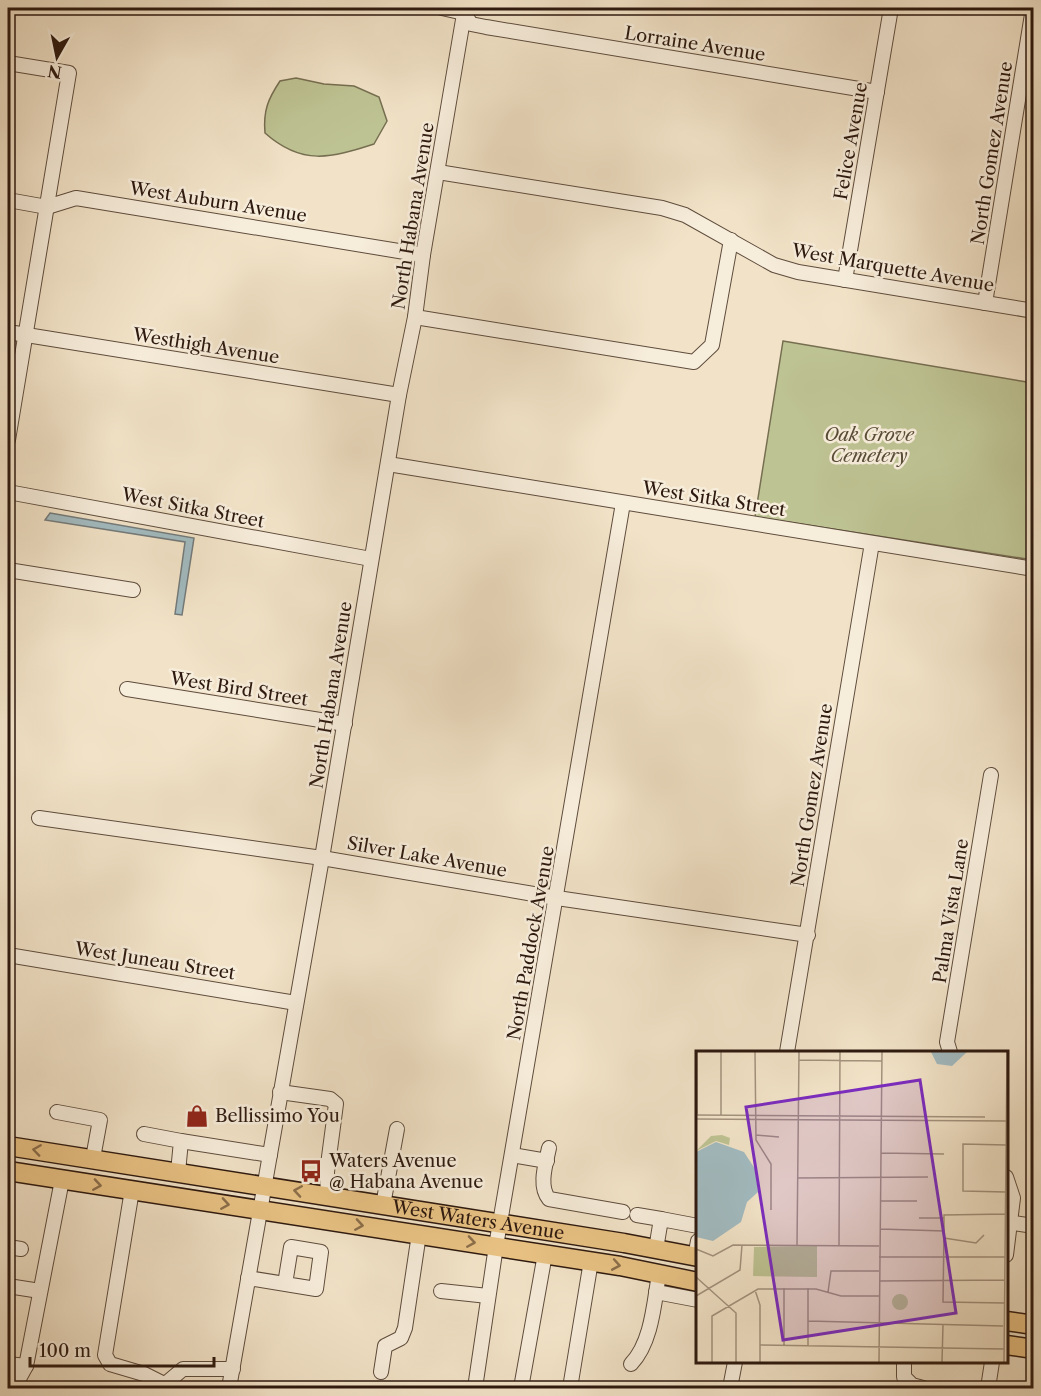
<svg xmlns="http://www.w3.org/2000/svg" width="1041" height="1396" font-family="'Libre Caslon Text',serif">
  <style>
    .green { fill: #bec393; stroke: #766e51; stroke-width: 1.5 }
    .water { fill: #a2bbc1; stroke: #737a7a; stroke-width: 1.5 }
    .lines { fill: none; stroke-linecap: round; stroke-linejoin: round }
    .minor-casing { stroke: #5e4c3d; stroke-width: 16 }
    .major-casing { stroke: #2d190f; stroke-width: 21 }
    .minor { stroke: #f7eddb; stroke-width: 14 }
    .major { stroke: #e9c284; stroke-width: 18 }
    .oneway { stroke: #8b6e4a }
    .labels { text-anchor: middle; stroke-width: 5; stroke-linejoin: round; paint-order: stroke }
    .street-label { font-size: 18px; fill: #2d190f; stroke: #f7eddb }
    .park-label { font-size: 18px; font-style: italic; fill: #584c37; stroke: #f7eddb }
    .poi-label { font-size: 18px; fill: #2d190f; stroke: #f7eddb; text-anchor: start }
    .inset-road { fill: none; stroke: #a3927e; stroke-width: 1.5 }
    .view { fill: #7b2cbf; fill-opacity: 0.15; stroke: #7b2cbf; stroke-width: 3 }
    .inset-edge { fill: none; stroke: #2d190f; stroke-width: 3 }
  </style>
  <rect width="100%" height="100%" fill="#f2e3c8"/>
  <filter id="stains"><feTurbulence type="fractalNoise" baseFrequency=".00333" numOctaves="4"/><feColorMatrix values="0 0 0 0 .2 0 0 0 0 .09 0 0 0 0 .02 0 0 0 .5 -.17"/></filter>
  <radialGradient id="worn" r=".72"><stop offset=".6" stop-color="#630" stop-opacity="0"/><stop offset="1" stop-color="#630" stop-opacity=".3"/></radialGradient>
  <g class="green">
    <path d="M296,78L324,84L354,86L379,97L387,121L374,144C331,158 302,166 265,133C263,111 268,99 280,81Z"/>
    <path d="M783,341L1033,383V560L755,517Z"/>
  </g>
  <path class="water" d="M50,513L194,538L182,615L175,614L185,542L45,520Z"/>
  <g class="lines">
    <g class="minor-casing">
      <g id="minor">
        <path d="M442,8L464,13L471,24L486,27L877,92"/>
        <path d="M8,63L69,73L8,440"/>
        <path d="M438,172L662,208L685,215L774,265L798,272L1034,311"/>
        <path d="M8,200L47,207L76,198L423,255"/>
        <path d="M845,280L891,8"/>
        <path d="M985,303L1033,8"/>
        <path d="M415,317L694,362L712,345L731,240"/>
        <path d="M8,332L399,395"/>
        <path d="M388,464L1034,569"/>
        <path d="M8,492L371,559"/>
        <path d="M8,570L133,590"/>
        <path d="M127,689L345,724"/>
        <path d="M39,818L322,858L557,898L808,935"/>
        <path d="M8,955L296,1003"/>
        <path d="M787,1052L872,543"/>
        <path d="M950,1052L947,1042L991,775"/>
        <path d="M280,1092L330,1099L336,1104L327,1172L328,1196"/>
        <path d="M57,1112L100,1120L93,1158"/>
        <path d="M144,1134L181,1141L178,1172"/>
        <path d="M181,1141L270,1155"/>
        <path d="M549,1148C546,1163 538,1186 549,1199L623,1212"/>
        <path d="M512,1155L547,1161"/>
        <path d="M1006,1177L1013,1198L1006,1255"/>
        <path d="M132,1190L105,1355L110,1364L144,1374L172,1388"/>
        <path d="M383,1205L397,1129"/>
        <path d="M637,1215L661,1219"/>
        <path d="M1006,1222L1034,1226"/>
        <path d="M8,1247L21,1249"/>
        <path d="M656,1249L661,1219L698,1226"/>
        <path d="M695,1257L698,1241"/>
        <path d="M248,1278L316,1289L321,1252L291,1247L285,1284"/>
        <path d="M8,1286L40,1291"/>
        <path d="M441,1291L488,1296"/>
        <path d="M656,1292L698,1300"/>
        <path d="M904,1362V1377L912,1385L923,1388"/>
        <path d="M8,1364L26,1366"/>
        <path d="M631,1364C652,1342 654,1303 659,1274"/>
        <path d="M381,1372L385,1346L401,1338L405,1328L419,1234"/>
        <path d="M164,1385L183,1369H233"/>
        <path d="M14,1388L26,1366L62,1180"/>
        <path d="M229,1388L322,858L399,395L415,317L423,255L465,8"/>
        <path d="M475,1388L496,1246L623,503"/>
        <path d="M521,1388L545,1254"/>
        <path d="M570,1388L591,1261"/>
        <path d="M730,1388L735,1362"/>
        <path d="M988,1388L992,1362"/>
      </g>
    </g>
    <g class="major-casing">
      <g id="major">
        <path id="s1" d="M8,1146L624,1243L698,1257"/>
        <path d="M8,1171L620,1266L698,1282"/>
        <path d="M1006,1321L1034,1325"/>
        <path d="M1006,1345L1034,1349"/>
      </g>
    </g>
    <use href="#minor" class="minor"/>
    <use href="#major" class="major"/>
  </g>
  <defs><path id="oneway-chevron" d="M-2-3.5L2.5 0L-2 3.5" fill="none" stroke-width="1.6" stroke-linecap="round" stroke-linejoin="round" transform="scale(1.5)"/></defs>
  <g class="oneway">
    <use href="#oneway-chevron" transform="translate(37 1150) rotate(-172)"/>
    <use href="#oneway-chevron" transform="translate(97 1185) rotate(9)"/>
    <use href="#oneway-chevron" transform="translate(298 1191) rotate(-171)"/>
    <use href="#oneway-chevron" transform="translate(225 1204) rotate(9)"/>
    <use href="#oneway-chevron" transform="translate(359 1225) rotate(9)"/>
    <use href="#oneway-chevron" transform="translate(471 1242) rotate(9)"/>
    <use href="#oneway-chevron" transform="translate(616 1265) rotate(10)"/>
  </g>
  <defs>
    <g id="shop-bare" transform="scale(1.8)"><path d="M-5-2.5h2.3a2.7 3.5 0 0 1 5.4 0H5L5.5 6h-11ZM-1.5-2.5h3a1.5 2.3 0 0 0-3 0Z" fill="#8f2418" stroke="#f7eddb" stroke-width="2.5" paint-order="stroke"/></g>
    <g id="bus-bare" transform="scale(1.8)"><path d="M-5-6H5V4H4V6H2V4H-2V6H-4V4H-5ZM-3.5-4V0h7V-4ZM-3.5 1.2v1.5H-2V1.2ZM2 1.2v1.5H3.5V1.2Z" fill="#8f2418" stroke="#f7eddb" stroke-width="2.5" paint-order="stroke"/></g>
  </defs>
  <g fill-rule="evenodd">
    <use href="#shop-bare" x="197" y="1116"/>
    <use href="#bus-bare" x="311" y="1171"/>
  </g>
  <g class="labels">
    <g class="street-label">
      <text transform="translate(695 44) rotate(9)" y="6">Lorraine Avenue</text>
      <text transform="translate(851 141) rotate(-80)" y="6">Felice Avenue</text>
      <text transform="translate(992 153) rotate(-81)" y="6">North Gomez Avenue</text>
      <text transform="translate(218 202) rotate(9)" y="6">West Auburn Avenue</text>
      <text transform="translate(413 216) rotate(-81)" y="6">North Habana Avenue</text>
      <text transform="translate(893 268) rotate(10)" y="6">West Marquette Avenue</text>
      <text transform="translate(206 346) rotate(9)" y="6">Westhigh Avenue</text>
      <text transform="translate(714 499) rotate(9)" y="6">West Sitka Street</text>
      <text transform="translate(193 508) rotate(11)" y="6">West Sitka Street</text>
      <text transform="translate(239 689) rotate(9)" y="6">West Bird Street</text>
      <text transform="translate(331 695) rotate(-81)" y="6">North Habana Avenue</text>
      <text transform="translate(812 795) rotate(-81)" y="6">North Gomez Avenue</text>
      <text transform="translate(427 857) rotate(10)" y="6">Silver Lake Avenue</text>
      <text transform="translate(951 911) rotate(-81)" y="6">Palma Vista Lane</text>
      <text transform="translate(531 943) rotate(-80)" y="6">North Paddock Avenue</text>
      <text transform="translate(155 961) rotate(9)" y="6">West Juneau Street</text>
      <text dy="6" stroke="none"><textPath href="#s1" startOffset="476">West Waters Avenue</textPath></text>
    </g>
    <g class="park-label">
      <text x="869" y="441">Oak Grove<tspan x="869" dy="21">Cemetery</tspan></text>
    </g>
    <g class="poi-label">
      <text x="215" y="1122">Bellissimo You</text>
      <text x="329" y="1167">Waters Avenue<tspan x="329" dy="21">@ Habana Avenue</tspan></text>
    </g>
  </g>
  <g transform="translate(696 1051)">
    <rect width="312" height="312" fill="#f2e3c8"/>
    <path d="M26,84L34,87L33,94L20,90L0,100L15,85ZM121,195V226L57,225L58,196ZM196 251a8 8 0 1 1 16 0a8 8 0 1 1-16 0Z" fill="#bec393"/>
    <path d="M235,1H271L256,15L241,13ZM20,91L48,101L59,118L62,141L51,151L45,171L17,190L0,186V101Z" fill="#a2bbc1"/>
    <path class="inset-road" d="M1,1V63M59,1L60,89L75,113V159M103,9L186,10M0,64L289,66M25,65V1M0,68L312,70M60,84L83,86M310,94L267,93V140L310,141M185,102L248,103M101,127L232,126M184,150H221M223,167H248M184,178L248,180M248,187L280,192L288,184M101,194L103,1M143,194L144,1M0,198L17,205L37,194L183,195M183,206H309M0,226L40,262V311M183,230L309,229M59,239L64,254V311M132,241L135,220H183M0,245L44,219L46,194M309,252L247,251L248,180V164L310,163M112,270L307,275M64,294L308,298M88,294V237M112,295V237M16,311V265L62,238H120L145,245H183M183,311L186,1M246,311L247,274M308,311L311,1"/>
    <path class="view" d="M224,29L260,262L87,289L50,56Z"/>
    <rect width="312" height="312" class="inset-edge"/>
  </g>
  <rect width="1041" height="1396" fill="none" stroke="#f2e3c8" stroke-width="30"/>
  <rect x="9" y="9" width="1023" height="1378" fill="none" stroke="#2d190f" stroke-width="3"/>
  <rect x="15" y="15" width="1011" height="1366" fill="none" stroke="#2d190f" stroke-width="1.5"/>
  <g transform="translate(57 57) rotate(189)" stroke="#f7eddb" stroke-width="4.5" paint-order="stroke">
  <path d="M0-4.5L10 22L0 15L-10 22Z" fill="#2d190f"/>
  <text y="-9" font-size="16" font-weight="bold" text-anchor="middle" fill="#2d190f">N</text>
  </g>
  <path d="M30 1357v9h184v-9" fill="none" stroke="#2d190f" stroke-width="3"/>
  <text x="39" y="1357" font-size="18" fill="#2d190f" stroke="#f7eddb" stroke-width="4.5" paint-order="stroke">100 m</text>
  <rect width="100%" height="100%" filter="url(#stains)"/>
  <rect width="100%" height="100%" fill="url(#worn)"/>
</svg>
